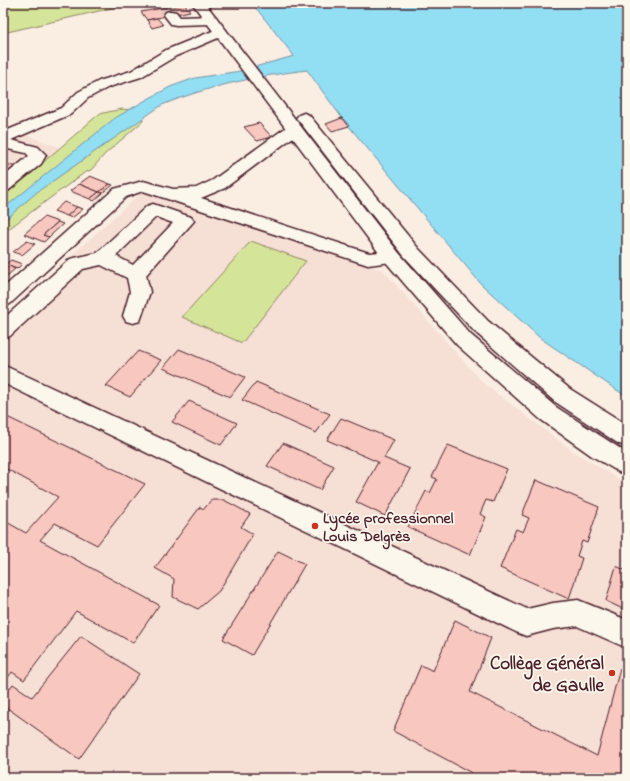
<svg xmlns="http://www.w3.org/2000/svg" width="630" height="781" font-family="'Indie Flower',sans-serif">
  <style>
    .built { fill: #f6dfd5 }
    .green { fill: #d4e599; stroke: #8f8262 }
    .water { fill: #92def3; stroke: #7592a3 }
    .building { fill: #f8c8c0; stroke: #4a1f2b }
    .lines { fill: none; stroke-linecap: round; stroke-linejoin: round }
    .minor-tunnel { stroke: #d7c5be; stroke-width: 14; stroke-dasharray: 14 7; stroke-linecap: butt }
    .minor-casing { stroke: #4a1f2b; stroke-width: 3 }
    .major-casing { stroke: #4a1f2b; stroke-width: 3 }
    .minor { fill: #fbf7ec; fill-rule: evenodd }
    .major { fill: #fbf7ec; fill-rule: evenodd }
    .poi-dot { fill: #c8321e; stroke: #fbf7ec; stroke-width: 1.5 }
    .labels { text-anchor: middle; stroke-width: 3.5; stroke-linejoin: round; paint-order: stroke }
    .poi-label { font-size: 16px; font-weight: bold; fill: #4a1f2b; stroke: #fbf7ec; text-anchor: start }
    .near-poi-label { font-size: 19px; font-weight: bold; fill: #4a1f2b; stroke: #fbf7ec; text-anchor: end }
  </style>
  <rect width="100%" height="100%" fill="#faeee3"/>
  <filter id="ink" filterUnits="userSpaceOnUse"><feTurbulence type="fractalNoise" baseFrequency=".025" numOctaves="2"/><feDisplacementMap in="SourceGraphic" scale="8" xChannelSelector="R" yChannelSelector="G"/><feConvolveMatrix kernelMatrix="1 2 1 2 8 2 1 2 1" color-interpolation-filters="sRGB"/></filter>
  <g filter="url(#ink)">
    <g class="built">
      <path d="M3,126L61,148L3,197Z"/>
      <path d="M143,191L383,270L483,383L574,452L627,484V778H3V317Z"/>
    </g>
    <g class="green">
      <path d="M3,3H134L3,33Z"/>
      <path d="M122,109L141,111L143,121L105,154L91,170L84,173L3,233V197L99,114Z"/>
      <path d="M251,241L306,261L242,343L182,317Z"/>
    </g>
    <path class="water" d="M252,3H627V397L540,338L481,284L342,118L307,70C257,76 208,86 162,105L37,192L3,222V209L115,118L146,100L170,87L195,78L240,71L294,56Z"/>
    <g class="building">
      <path d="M184,4L190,11L147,20L141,12Z"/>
      <path d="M157,18L163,25L152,28L147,20Z"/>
      <path d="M342,118L349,126L332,131L326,124Z"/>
      <path d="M259,123L272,137L257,141L244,127Z"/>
      <path d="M3,163L16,167L3,178Z"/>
      <path d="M90,176L110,184L99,192L79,184Z"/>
      <path d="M79,184L99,192L90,199L70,191Z"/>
      <path d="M110,184L113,185L103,193L99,192Z"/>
      <path d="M99,192L103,193L94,201L90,199Z"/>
      <path d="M64,202L77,207L67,216L54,211Z"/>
      <path d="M77,207L83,209L72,218L67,216Z"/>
      <path d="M44,217L58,222L43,235L49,237L44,242L24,234Z"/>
      <path d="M58,222L63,224L49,237L43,235Z"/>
      <path d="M27,241L35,244L22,255L13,252Z"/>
      <path d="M11,260L22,264L17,269L9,266L3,272V263L6,264Z"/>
      <path d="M9,266L15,269L3,279V272Z"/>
      <path d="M179,349L245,377L230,397L163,368Z"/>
      <path d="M138,351L161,360L130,397L106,386Z"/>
      <path d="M256,382L330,414L316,433L242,400Z"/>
      <path d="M189,401L237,423L221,445L172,422Z"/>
      <path d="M3,415L145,484L97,545L55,523L40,540L159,605L133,643L76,611L24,680L12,672L3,684V520L26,533L58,497L3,467Z"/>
      <path d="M341,418L394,440L384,458L410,469L385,516L356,502L378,462L327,440Z"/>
      <path d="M283,443L334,466L320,490L267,466Z"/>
      <path d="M448,445L507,469L493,502L486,500L480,514L486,517L470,555L408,527L426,491L430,493L437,479L432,477Z"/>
      <path d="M536,480L599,507L587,543L582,541L577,556L582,558L569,599L500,568L516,529L523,532L529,518L522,515Z"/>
      <path d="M211,500H224L250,514L241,527L253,534L219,591L198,609L173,597L174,579L155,568L200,507L204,509Z"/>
      <path d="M278,551L305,564L252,655L223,639Z"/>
      <path d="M616,566L627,571V611L606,601Z"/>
      <path d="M455,620L491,638L470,692L597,756L620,668L627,671V778H481L393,731L421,665L433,671Z"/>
      <path d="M81,636L139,674L79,759L3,705V697L13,684L32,697Z"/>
    </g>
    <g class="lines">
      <path class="minor-tunnel" d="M166,8L171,15"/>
      <g class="minor-casing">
        <g id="minor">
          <path d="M171,11L176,12L180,17L211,16L216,17L218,20L216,23L211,24L176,25L171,24L164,15L166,12Z"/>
          <path d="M220,28L225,29L227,32L225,35L176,56L141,77L109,87L88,98L71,114L11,140L38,147L46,155L41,164L9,190L3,191V177L29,156L26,153L3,148V132L61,108L78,92L99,81L131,71L166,50Z"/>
          <path d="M294,124L300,126L302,129L300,132L225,188L201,198L369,253L392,251L399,253L401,257L399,261L368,265L143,191L126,197L10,304L3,306V288L114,189L143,181L173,189L196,188L213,180L288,126Z"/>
          <path d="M153,204L191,217L194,221L146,275L150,292L140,321L133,323L126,321L123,316L130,292L127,278L101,265L83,269L10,336L3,338V319L70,259L97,253L147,206ZM156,217L173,223L133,265L116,256Z"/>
          <path d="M3,365L527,609L553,603L578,600L627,620V648L577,626L553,629L526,636L516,632L3,383Z"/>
        </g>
      </g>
      <g class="major-casing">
        <g id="major">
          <path d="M192,3H205L399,253L471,335L556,407L627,453V475L619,472L592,456L540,419L457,345L385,261Z"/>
          <path d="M304,113L309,115L418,248L488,321L570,389L627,425V446L619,444L554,401L474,331L404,256L299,121L296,118L299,115Z"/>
        </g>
      </g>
      <use href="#minor" class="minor"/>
      <use href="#major" class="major"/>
    </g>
  </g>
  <g class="poi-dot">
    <circle cx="315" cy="526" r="4"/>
    <circle cx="612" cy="673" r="4"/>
  </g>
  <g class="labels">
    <g class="poi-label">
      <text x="323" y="523">Lycée professionnel<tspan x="323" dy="18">Louis Delgrès</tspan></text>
    </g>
    <g class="near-poi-label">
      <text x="604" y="669">Collège Général<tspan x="604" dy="22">de Gaulle</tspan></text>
    </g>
  </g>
  <rect width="630" height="781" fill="none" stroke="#fbf7ec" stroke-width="16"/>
  <rect x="8" y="8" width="614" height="765" fill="none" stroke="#4a1f2b" stroke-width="1.5" filter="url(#ink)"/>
</svg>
